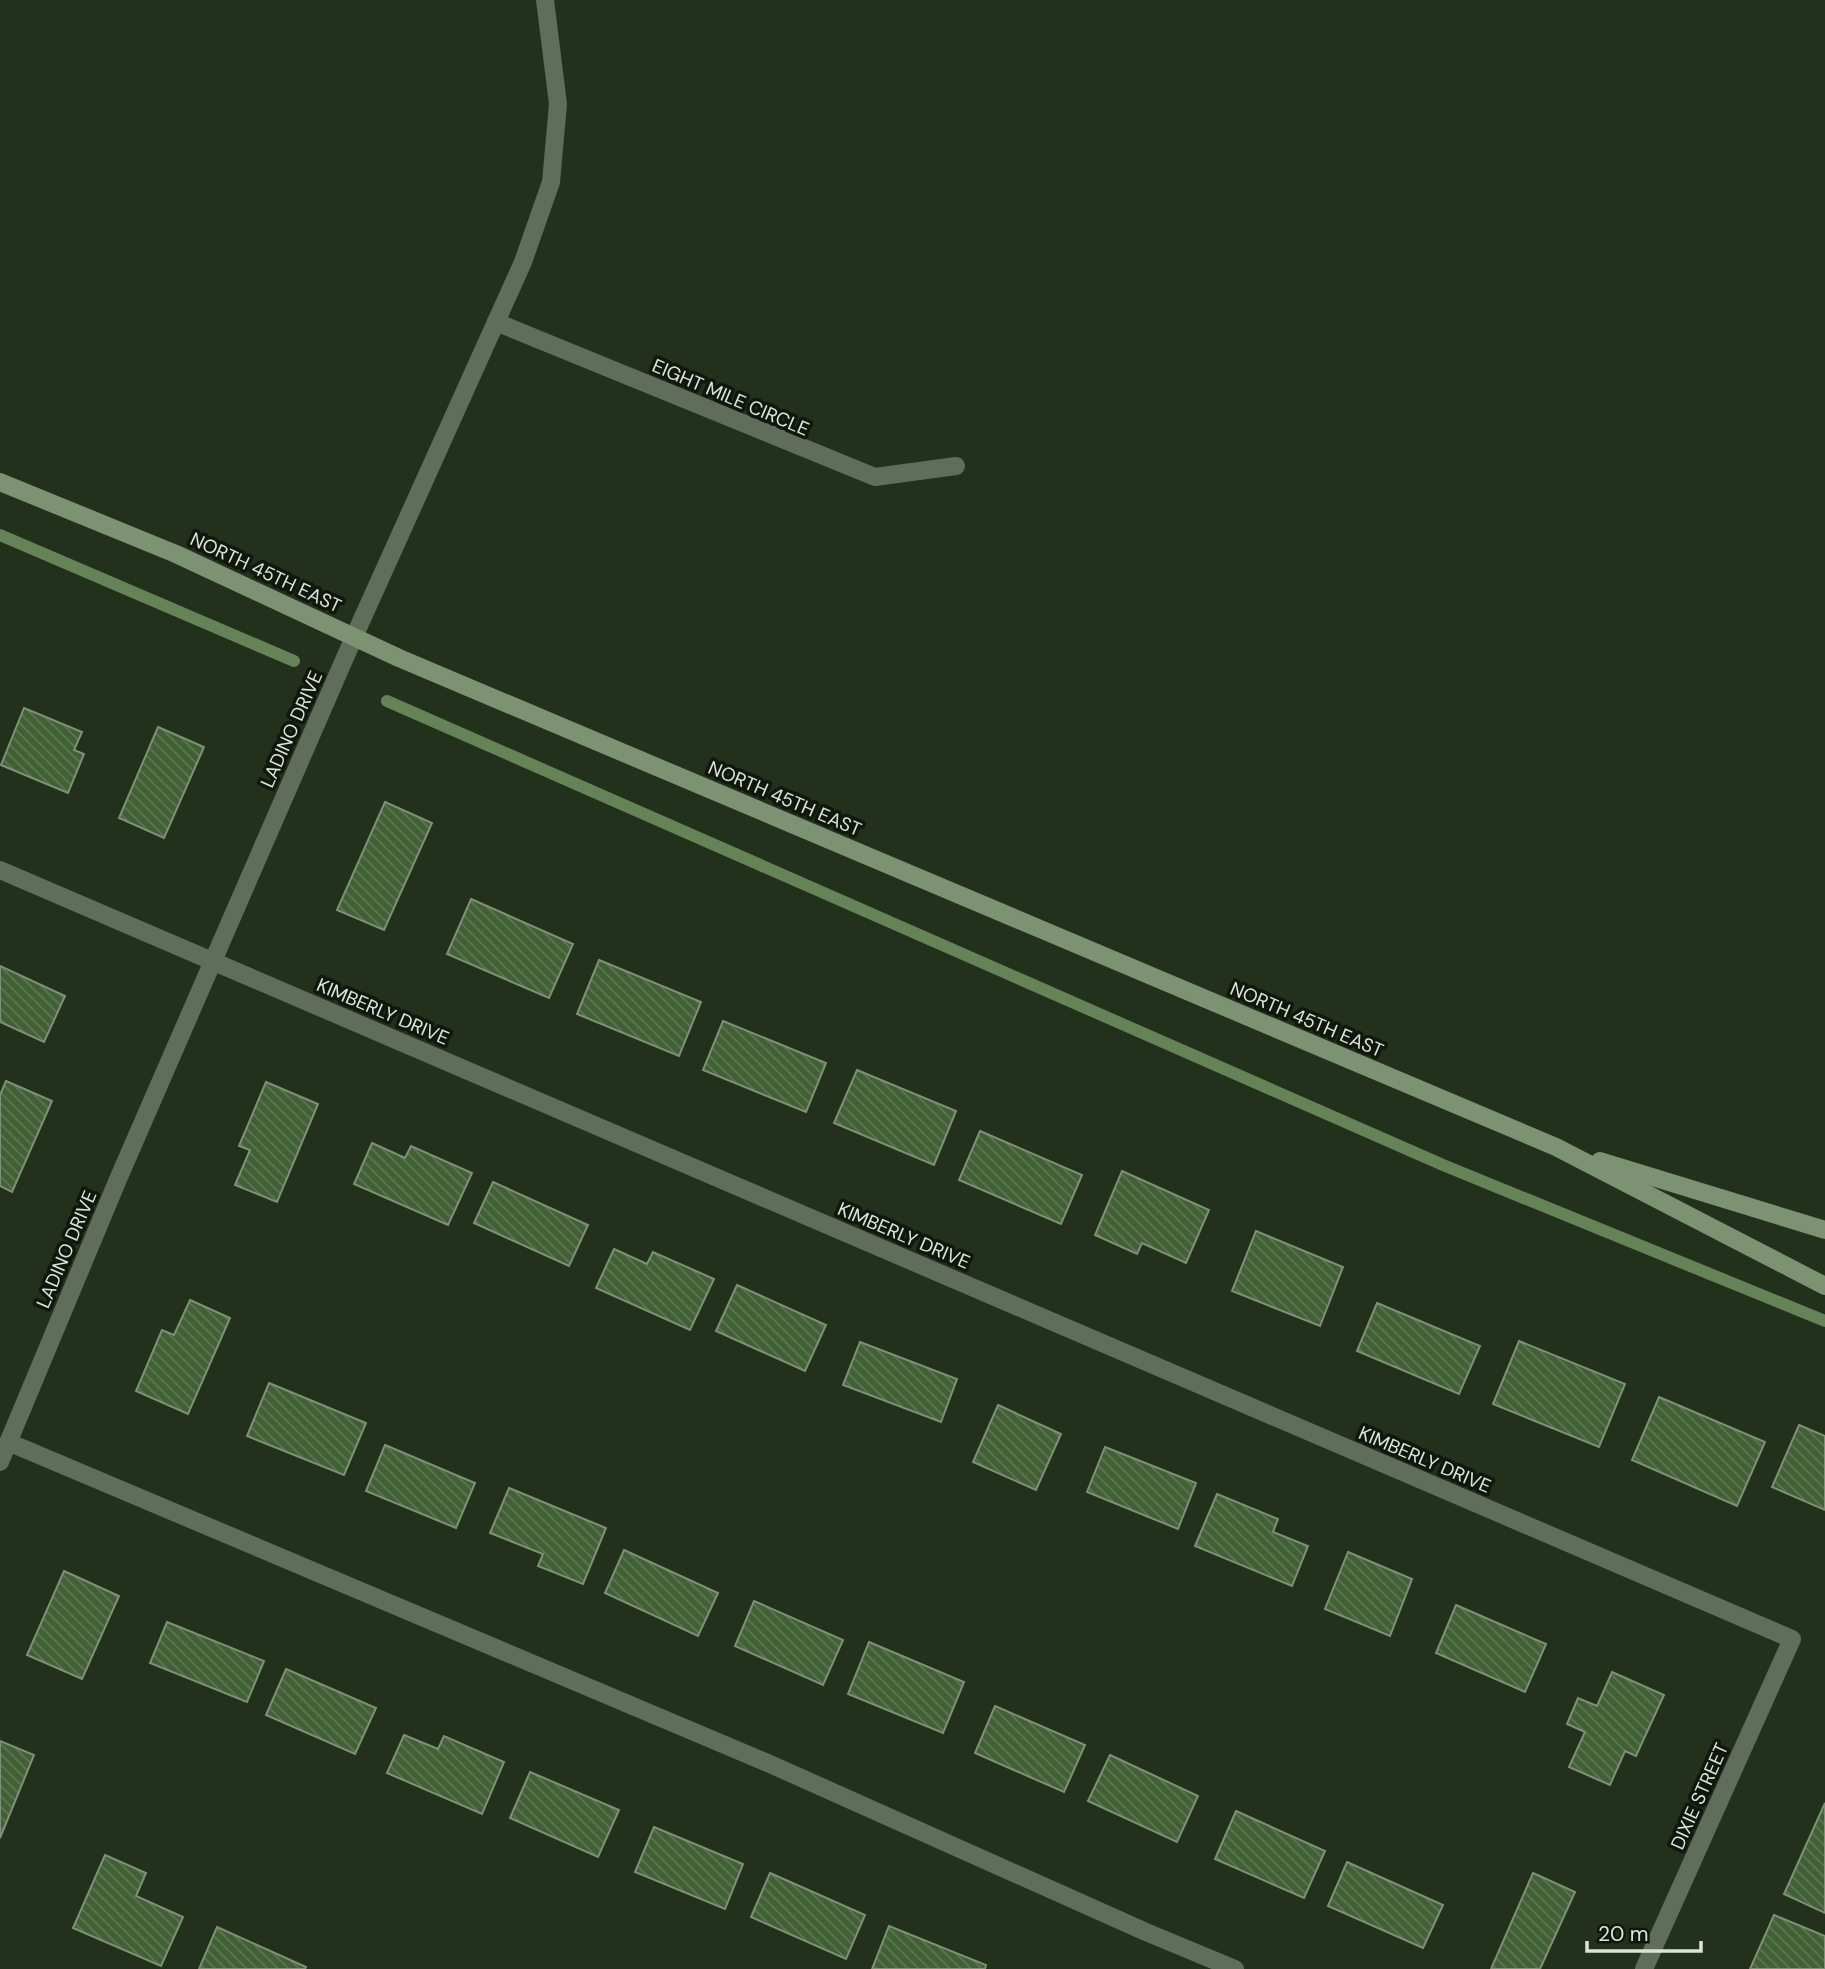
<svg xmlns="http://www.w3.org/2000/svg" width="1825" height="1969" font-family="'DM Sans',sans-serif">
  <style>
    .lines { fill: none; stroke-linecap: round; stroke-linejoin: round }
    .stream { stroke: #648356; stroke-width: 12 }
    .building { fill: url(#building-back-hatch); stroke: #7f9078; stroke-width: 2 }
    .street { stroke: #606d5a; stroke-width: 18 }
    .secondary { stroke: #7c9273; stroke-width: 18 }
    .labels { text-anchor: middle; stroke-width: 7; stroke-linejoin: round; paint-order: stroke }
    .street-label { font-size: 19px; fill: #dbe5d7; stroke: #11170e }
  </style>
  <defs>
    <pattern id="building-back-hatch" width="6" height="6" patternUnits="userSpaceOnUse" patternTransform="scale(1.75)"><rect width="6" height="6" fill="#426035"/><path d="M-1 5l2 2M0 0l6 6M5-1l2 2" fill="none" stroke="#5d7752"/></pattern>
  </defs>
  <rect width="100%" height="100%" fill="#23311c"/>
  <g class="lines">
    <g class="stream">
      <path d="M0,535L294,661"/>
      <path d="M387,701L1443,1165L1825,1321"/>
    </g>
  </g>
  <g class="building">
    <path d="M24,708L82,732L74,750L84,754L68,793L1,765Z"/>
    <path d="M158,727L204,747L164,838L119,818Z"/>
    <path d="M385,802L432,823L384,930L337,910Z"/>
    <path d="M471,899L573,944L549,998L447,954Z"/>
    <path d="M599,960L701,1002L679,1056L577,1014Z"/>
    <path d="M0,966L65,996L44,1042L0,1022Z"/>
    <path d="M723,1021L826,1063L806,1112L703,1070Z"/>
    <path d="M857,1070L956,1111L934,1165L834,1123Z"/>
    <path d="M6,1081L52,1101L12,1192L0,1186V1095Z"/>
    <path d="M266,1082L318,1104L277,1202L235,1185L250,1150L239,1146Z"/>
    <path d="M980,1131L1082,1175L1061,1224L959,1180Z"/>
    <path d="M372,1143L405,1158L411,1146L472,1173L448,1225L354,1184Z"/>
    <path d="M1122,1171L1209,1210L1186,1263L1142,1243L1137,1254L1095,1235Z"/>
    <path d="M493,1182L588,1225L569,1266L474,1223Z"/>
    <path d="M1256,1231L1343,1267L1320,1326L1232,1291Z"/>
    <path d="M614,1249L647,1264L653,1252L714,1279L690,1330L596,1288Z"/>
    <path d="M737,1285L826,1325L805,1371L716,1331Z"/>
    <path d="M190,1300L230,1318L188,1414L136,1391L162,1330L174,1335Z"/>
    <path d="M1377,1303L1480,1346L1459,1394L1357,1351Z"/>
    <path d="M1519,1341L1625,1384L1599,1447L1493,1404Z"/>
    <path d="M860,1342L957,1379L941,1422L843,1385Z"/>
    <path d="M269,1383L366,1423L344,1475L247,1436Z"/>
    <path d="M1659,1397L1765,1442L1737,1506L1632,1460Z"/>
    <path d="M998,1405L1061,1434L1036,1490L973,1462Z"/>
    <path d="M1799,1425L1825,1436V1510L1772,1487Z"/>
    <path d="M385,1445L475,1483L456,1528L366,1491Z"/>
    <path d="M1105,1447L1196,1483L1178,1529L1087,1492Z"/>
    <path d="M509,1488L606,1528L583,1584L538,1566L543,1554L490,1533Z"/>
    <path d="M1217,1494L1278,1519L1273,1532L1308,1546L1292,1586L1195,1546Z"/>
    <path d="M624,1550L718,1593L698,1636L605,1593Z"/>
    <path d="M1348,1552L1412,1579L1390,1636L1325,1609Z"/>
    <path d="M64,1571L119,1596L82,1679L27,1655Z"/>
    <path d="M754,1601L843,1640L823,1685L735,1646Z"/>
    <path d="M1456,1605L1546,1644L1525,1692L1436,1653Z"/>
    <path d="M167,1622L264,1661L247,1702L150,1663Z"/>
    <path d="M869,1642L964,1682L943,1733L848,1694Z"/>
    <path d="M286,1669L376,1708L355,1754L266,1715Z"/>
    <path d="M1612,1672L1664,1695L1636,1756L1625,1751L1610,1785L1569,1767L1585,1732L1567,1724L1578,1698L1597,1706Z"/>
    <path d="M995,1706L1085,1745L1064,1792L975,1753Z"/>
    <path d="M404,1735L438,1749L444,1736L504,1762L482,1814L387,1773Z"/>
    <path d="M0,1741L34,1755L0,1838Z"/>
    <path d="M1110,1755L1198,1796L1177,1842L1088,1801Z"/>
    <path d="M530,1772L619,1810L598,1857L510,1818Z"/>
    <path d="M1825,1803V1913L1784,1894Z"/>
    <path d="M1236,1811L1325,1851L1304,1898L1215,1859Z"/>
    <path d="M654,1827L743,1864L725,1909L635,1872Z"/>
    <path d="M105,1855L146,1873L136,1896L183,1917L161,1966L73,1928Z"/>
    <path d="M1347,1862L1443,1905L1423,1948L1328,1906Z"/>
    <path d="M770,1873L865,1915L846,1959L751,1917Z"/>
    <path d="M1533,1873L1575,1892L1540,1969H1491Z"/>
    <path d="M1774,1915L1825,1936V1969H1750Z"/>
    <path d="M889,1926L986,1965L985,1969H872Z"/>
    <path d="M217,1927L306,1967L305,1969H199Z"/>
  </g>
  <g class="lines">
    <g class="street">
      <path d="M496,322L875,477L956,466"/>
      <path d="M0,870L1792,1639L1644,1969"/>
      <path d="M8,1442L770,1764L1146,1932L1235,1969"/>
      <path d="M0,1462L119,1177L354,637L523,262L551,182L558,104L545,0"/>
    </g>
    <g class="secondary">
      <path d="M0,482L176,554L399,658L1556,1147L1825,1286"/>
      <path d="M1600,1161L1825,1230"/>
    </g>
  </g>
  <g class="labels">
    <g class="street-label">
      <text transform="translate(731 397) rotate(23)" y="7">EIGHT MILE CIRCLE</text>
      <text transform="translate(266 572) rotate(25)" y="7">NORTH 45TH EAST</text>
      <text transform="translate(291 729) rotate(-66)" y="7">LADINO DRIVE</text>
      <text transform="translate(785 798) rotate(23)" y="7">NORTH 45TH EAST</text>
      <text transform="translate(383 1011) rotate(23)" y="7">KIMBERLY DRIVE</text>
      <text transform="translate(1307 1019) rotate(23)" y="7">NORTH 45TH EAST</text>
      <text transform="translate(904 1235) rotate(23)" y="7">KIMBERLY DRIVE</text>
      <text transform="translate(66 1249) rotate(-67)" y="7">LADINO DRIVE</text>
      <text transform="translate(1425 1459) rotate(23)" y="7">KIMBERLY DRIVE</text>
      <text transform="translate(1699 1796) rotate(-66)" y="7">DIXIE STREET</text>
    </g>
  </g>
  <path d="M1587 1941v10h114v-10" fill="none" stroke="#dbe5d7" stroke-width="3.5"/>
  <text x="1598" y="1941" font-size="21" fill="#dbe5d7" stroke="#11170e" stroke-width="5" paint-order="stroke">20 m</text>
</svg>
